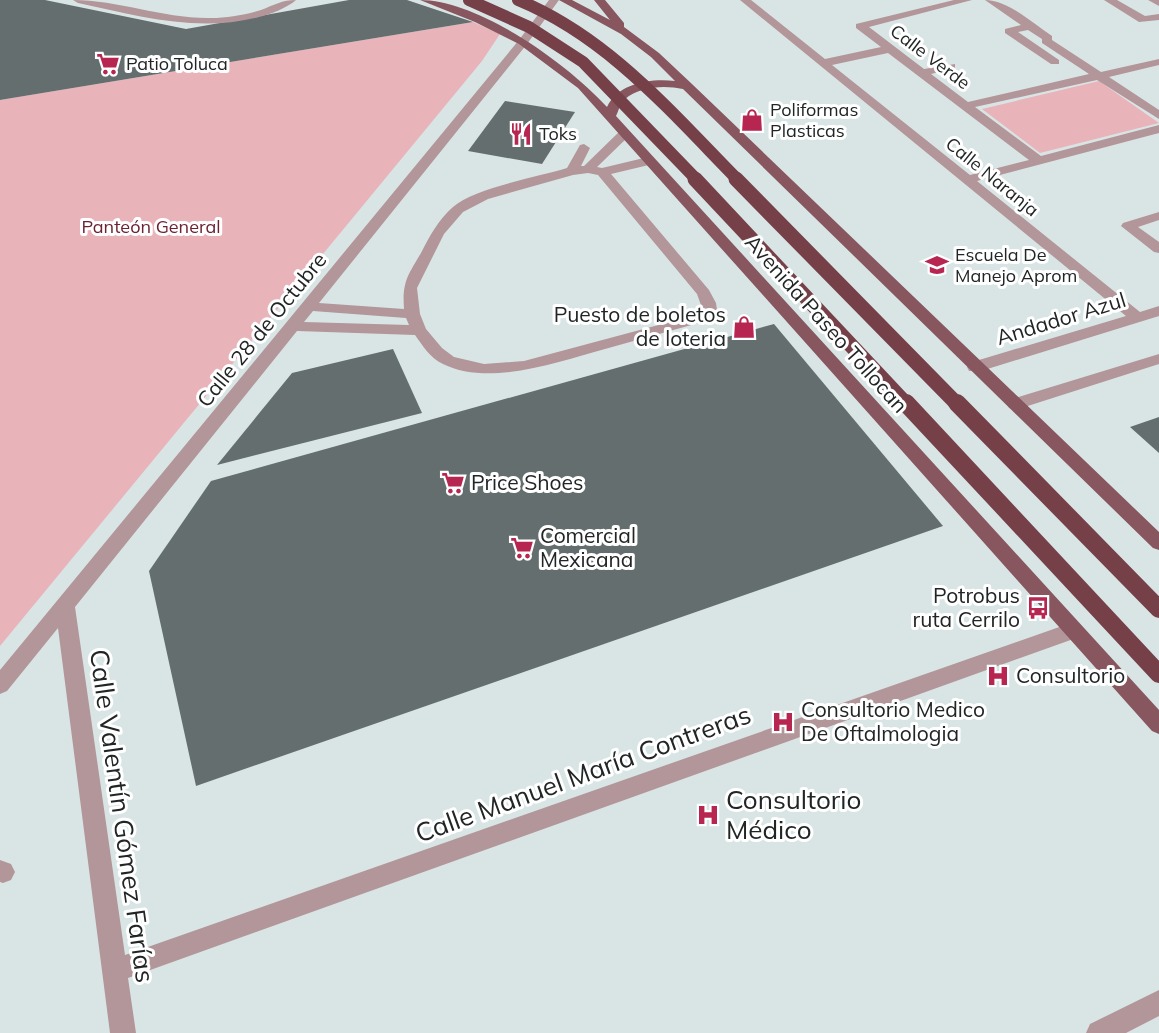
<svg xmlns="http://www.w3.org/2000/svg" width="1159" height="1033" font-family="Mulish,sans-serif">
  <style>
    .green { fill: #e9b3ba }
    .building { fill: #646e6e }
    .lines { fill: none; stroke-linecap: round; stroke-linejoin: round }
    .minor { fill: #b2969a; fill-rule: evenodd }
    .major { fill: #87565e; fill-rule: evenodd }
    .highway-bridge-far2 { stroke: #764049; stroke-width: 12 }
    .highway-bridge-far1 { stroke: #764049; stroke-width: 15 }
    .highway-bridge { stroke: #764049; stroke-width: 18 }
    .labels { text-anchor: middle; stroke-width: 6; stroke-linejoin: round; paint-order: stroke }
    .far-street-label { font-size: 18px; fill: #212525; stroke: #fff }
    .far-poi-label { font-size: 18px; fill: #212525; stroke: #fff; text-anchor: start }
    .far-park-label { font-size: 18px; fill: #6c2134; stroke: #fff }
    .poi-label { font-size: 21px; fill: #212525; stroke: #fff; text-anchor: start }
    .street-label { font-size: 21px; fill: #212525; stroke: #fff }
    .near-street-label { font-size: 26px; fill: #212525; stroke: #fff }
    .near-poi-label { font-size: 26px; fill: #212525; stroke: #fff; text-anchor: start }
  </style>
  <rect width="100%" height="100%" fill="#d9e5e5"/>
  <g class="green">
    <path d="M473,22L500,34L482,61L0,646V100Z"/>
    <path d="M1099,81L1159,123L1040,153L982,109Z"/>
  </g>
  <g class="building">
    <path d="M0,0H45L186,29L349,0H407L473,22L0,100Z"/>
    <path d="M505,101L575,112L542,164L468,151Z"/>
    <path d="M774,324L943,526L196,786L149,571L211,481Z"/>
    <path d="M393,349L422,413L217,465L292,373Z"/>
    <path d="M1159,417V453L1130,427Z"/>
  </g>
  <g class="lines">
    <g class="minor">
      <path d="M73,0C119,0 164,19 211,18C227,18 245,15 261,10C274,5 282,0 296,0C287,8 271,14 259,17C198,33 138,16 78,3Z"/>
      <path d="M549,0H559L527,44L319,303L404,309C402,282 408,275 421,253C429,237 439,219 453,207C474,188 538,177 567,168L580,145L584,144L590,148L581,166H584L620,131H628L630,134L628,137L597,167L602,168L648,157L653,158L654,161L653,164L611,174L709,290L716,303L717,310L702,322C670,331 637,340 605,349C558,362 489,387 443,364C430,358 423,346 415,335L297,331L75,607L125,955L1065,625L1072,623L1079,625L1082,631L1079,637L128,978L136,1033H110L58,628L7,691L0,694V670L519,40ZM588,173L598,175L697,294L702,308L692,316L524,361L484,364L454,357L442,348L426,329L420,314L417,288L444,234L463,212L488,199L573,175ZM313,311L406,318L409,325L304,322Z"/>
      <path d="M740,0H751L825,59L881,47L856,28V24L954,0H972L869,27L924,69L955,64V68L931,74L968,102L1089,74L1042,43V39L1028,30L1018,32L1059,60V64H1051L1005,33V29L1021,25L985,0C1008,0 1032,23 1052,36V40L1101,72L1159,59V65L1109,77L1159,110V119L1097,80L975,107L1041,156L1159,125V133L977,181L1140,312L1159,306V316L981,371H969L967,367L969,363L1126,316ZM888,53L1029,160L970,175L832,65Z"/>
      <path d="M1104,0H1117L1145,16L1159,14V20L1139,22Z"/>
      <path d="M1148,0H1159V6Z"/>
      <path d="M1159,212V220L1138,227L1159,242V253L1154,252L1121,226L1123,223Z"/>
      <path d="M1159,354V364L1015,410L1009,408L1007,404L1009,400Z"/>
      <path d="M0,860L11,864L15,872L11,880L3,883L0,882Z"/>
      <path d="M1159,990V1016L1126,1033H1086L1090,1024Z"/>
    </g>
    <path class="major" d="M420,0C479,0 568,64 607,107C618,83 651,78 675,81L651,57L621,34L559,0H572L610,20L594,0H605L624,23V27L659,53L693,85L1159,532V550L1153,548L683,89C665,85 640,86 625,99C620,103 619,110 616,116L1159,710V734L1152,731L578,88L519,44L475,22Z"/>
    <g class="highway-bridge-far2">
      <path d="M469,0L529,27L583,62L697,180"/>
      <path d="M518,0C608,37 671,112 738,180"/>
    </g>
    <g class="highway-bridge-far1">
      <path d="M695,179L907,405"/>
      <path d="M736,179L958,405"/>
    </g>
    <g class="highway-bridge">
      <path d="M906,403L1159,674"/>
      <path d="M957,403L1159,609"/>
    </g>
  </g>
  <defs>
    <g id="supermarket-bare" transform="scale(1.8)"><path d="M-6-5.5h2.5l.6 2H6L4.5 2H-2.5L-4.4-4H-6ZM-1.5 3.2a1.3 1.3 0 1 0 .1 0ZM3 3.2a1.3 1.3 0 1 0 .1 0Z" fill="#b62651" stroke="#fff" stroke-width="2.5" paint-order="stroke"/></g>
    <g id="shop-bare" transform="scale(1.8)"><path d="M-5-2.5h2.3a2.7 3.5 0 0 1 5.4 0H5L5.5 6h-11ZM-1.5-2.5h3a1.5 2.3 0 0 0-3 0Z" fill="#b62651" stroke="#fff" stroke-width="2.5" paint-order="stroke"/></g>
    <g id="restaurant-bare" transform="scale(1.8)"><path d="M-5-6h1v4h1v-4h1v4h1v-4h1v5L-1.5 .5V6h-2V.5L-5-1ZM5-6V6H3V1.5H1.5Q1.5-4 5-6Z" fill="#b62651" stroke="#fff" stroke-width="2.5" paint-order="stroke"/></g>
    <g id="school-bare" transform="scale(1.8)"><path d="M0-5L7-2L0 1L-7-2ZM-4 1L0 2.5L4 1V4Q0 6-4 4Z" fill="#b62651" stroke="#fff" stroke-width="2.5" paint-order="stroke"/></g>
    <g id="bus-bare" transform="scale(1.8)"><path d="M-5-6H5V4H4V6H2V4H-2V6H-4V4H-5ZM-3.5-4V0h7V-4ZM-3.5 1.2v1.5H-2V1.2ZM2 1.2v1.5H3.5V1.2Z" fill="#b62651" stroke="#fff" stroke-width="2.5" paint-order="stroke"/></g>
    <g id="hospital-bare" transform="scale(1.8)"><path d="M-5-5h3v3.5h4V-5h3V5h-3V1.5h-4V5h-3Z" fill="#b62651" stroke="#fff" stroke-width="2.5" paint-order="stroke"/></g>
  </defs>
  <g fill-rule="evenodd">
    <use href="#supermarket-bare" x="108" y="64"/>
    <use href="#shop-bare" x="752" y="120"/>
    <use href="#restaurant-bare" x="521" y="134"/>
    <use href="#school-bare" x="937" y="265"/>
    <use href="#shop-bare" x="744" y="327"/>
    <use href="#supermarket-bare" x="453" y="483"/>
    <use href="#supermarket-bare" x="522" y="548"/>
    <use href="#bus-bare" x="1038" y="608"/>
    <use href="#hospital-bare" x="998" y="676"/>
    <use href="#hospital-bare" x="783" y="722"/>
    <use href="#hospital-bare" x="708" y="815"/>
  </g>
  <g class="labels">
    <g class="far-street-label">
      <text transform="translate(930 57) rotate(37)" y="6">Calle Verde</text>
      <text transform="translate(992 177) rotate(39)" y="6">Calle Naranja</text>
    </g>
    <g class="far-poi-label">
      <text x="126" y="70">Patio Toluca</text>
      <text x="770" y="116">Poliformas<tspan x="770" dy="21">Plasticas</tspan></text>
      <text x="539" y="140">Toks</text>
      <text x="955" y="261">Escuela De<tspan x="955" dy="21">Manejo Aprom</tspan></text>
    </g>
    <g class="far-park-label">
      <text x="151" y="233">Panteón General</text>
    </g>
    <g class="poi-label">
      <text x="726" y="322" text-anchor="end">Puesto de boletos<tspan x="726" dy="24">de loteria</tspan></text>
      <text x="471" y="490">Price Shoes</text>
      <text x="540" y="543">Comercial<tspan x="540" dy="24">Mexicana</tspan></text>
      <text x="1020" y="603" text-anchor="end">Potrobus<tspan x="1020" dy="24">ruta Cerrilo</tspan></text>
      <text x="1016" y="683">Consultorio</text>
      <text x="801" y="717">Consultorio Medico<tspan x="801" dy="24">De Oftalmologia</tspan></text>
    </g>
    <g class="street-label">
      <text transform="translate(1061 319) rotate(-17)" y="7">Andador Azul</text>
      <text transform="translate(826 324) rotate(48)" y="7">Avenida Paseo Tollocan</text>
      <text transform="translate(262 330) rotate(-51)" y="7">Calle 28 de Octubre</text>
    </g>
    <g class="near-street-label">
      <text transform="translate(583 774) rotate(-20)" y="9">Calle Manuel María Contreras</text>
      <text transform="translate(122 816) rotate(82)" y="9">Calle Valentín Gómez Farías</text>
    </g>
    <g class="near-poi-label">
      <text x="726" y="809">Consultorio<tspan x="726" dy="30">Médico</tspan></text>
    </g>
  </g>
</svg>
